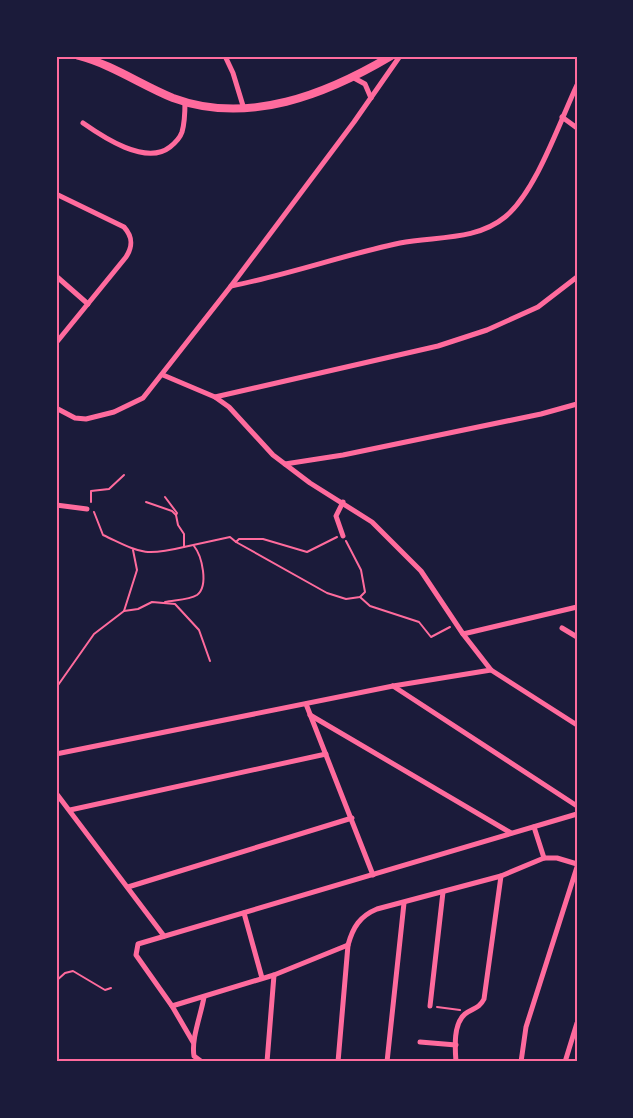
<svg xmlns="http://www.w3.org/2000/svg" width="633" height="1118" font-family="'Varela Round',sans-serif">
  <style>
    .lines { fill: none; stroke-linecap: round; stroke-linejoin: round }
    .path { stroke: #ff6b9d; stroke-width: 2 }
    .minor { stroke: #ff6b9d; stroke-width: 5 }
    .tertiary { stroke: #ff6b9d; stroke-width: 8 }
    .neatline { fill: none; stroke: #ff6b9d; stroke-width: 2 }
  </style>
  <rect width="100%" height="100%" fill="#1b1b3a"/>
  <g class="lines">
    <g class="path">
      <path d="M165,497L177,513L176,515"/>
      <path d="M91,502V491L109,489L124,475"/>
      <path d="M94,512L103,535C140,552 142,557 184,547V534L178,525L176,515L172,511L146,502"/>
      <path d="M236,542L327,593L346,599L360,597L365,592L361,570L346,541"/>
      <path d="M184,547L230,537L236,542L239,539H263L307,552L337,537"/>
      <path d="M360,597L370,606L419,622L431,637L450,627"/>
      <path d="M165,602C174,600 189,600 197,595C209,586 202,556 194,546"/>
      <path d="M124,611L138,609L152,602L175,604L199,630L210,661"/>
      <path d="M56,688L94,634L124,611L137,570L133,550"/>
      <path d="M56,981L65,973L73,971L105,990L111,988"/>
      <path d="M437,1007L460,1010"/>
    </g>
    <g class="minor">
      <path d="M225,56L233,73L244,109"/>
      <path d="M354,78L365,84L371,98"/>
      <path d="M562,117L577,128"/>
      <path d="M83,123C103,137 146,166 170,147C175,143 180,138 182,132C185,122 185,111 185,101"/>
      <path d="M56,194L124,227C133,237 133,246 126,257L56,343"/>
      <path d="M56,276L88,304"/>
      <path d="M231,286C288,275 343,255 400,243C435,236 476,241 505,217C536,192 560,121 577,85"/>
      <path d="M163,375L215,397L229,407L273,455L310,483L372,522L421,571L463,634L491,670L577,725"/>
      <path d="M215,397L438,346L487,330L538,307L577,277"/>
      <path d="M56,408L75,418L86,419L114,412L143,398L231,286L354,122L400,56"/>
      <path d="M285,464L343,455L541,414L577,404"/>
      <path d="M56,505L87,509"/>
      <path d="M343,536L336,516L343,502"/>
      <path d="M562,628L577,637"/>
      <path d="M463,634L577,607"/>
      <path d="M393,686L577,806"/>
      <path d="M306,704L373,875"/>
      <path d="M310,715L511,833"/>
      <path d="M56,754L393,686L491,670"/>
      <path d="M56,793L164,936"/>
      <path d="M70,810L326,754"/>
      <path d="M534,827L544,858"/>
      <path d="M128,887L352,818"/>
      <path d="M244,913L262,978"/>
      <path d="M172,1006L274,975L348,945"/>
      <path d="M430,1006L443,892"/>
      <path d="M193,1042L172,1006L136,955L138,944L577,814"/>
      <path d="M420,1042L456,1045"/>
      <path d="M202,1062L194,1056C191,1039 201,1015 204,997"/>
      <path d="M267,1062L274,975"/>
      <path d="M338,1062L348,945C353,927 360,916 377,909L501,876L544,858H557L577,864"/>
      <path d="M387,1062L404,903"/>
      <path d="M456,1062C455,1048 453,1024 465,1014C473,1008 479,1009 484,999L501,876"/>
      <path d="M521,1062L526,1027L577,867"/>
      <path d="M565,1062L577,1023"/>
    </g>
    <path class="tertiary" d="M79,56C113,65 141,85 173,98C248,126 327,94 391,56"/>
  </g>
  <rect width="633" height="1118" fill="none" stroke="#1b1b3a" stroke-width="115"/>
  <rect x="58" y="58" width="518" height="1002" class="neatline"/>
</svg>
